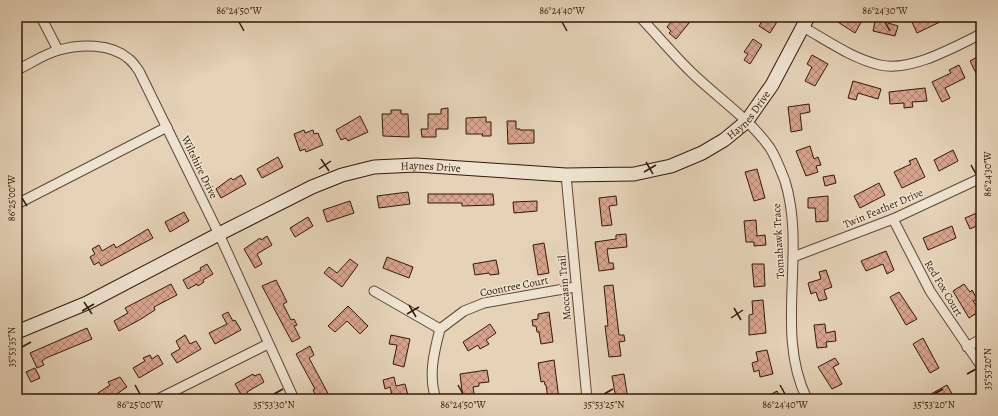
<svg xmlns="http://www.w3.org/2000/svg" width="998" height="416" font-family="Alegreya,serif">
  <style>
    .building { fill: url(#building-cross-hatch); stroke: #351809 }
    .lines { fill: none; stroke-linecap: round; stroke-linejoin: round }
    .street-casing { stroke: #614634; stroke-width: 11 }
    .secondary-casing { stroke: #351809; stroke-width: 15 }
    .street { stroke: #eee2d0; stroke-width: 9 }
    .secondary { stroke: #eee2d0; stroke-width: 13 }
    .ticks { fill: none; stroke: #351809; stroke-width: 1.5 }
    .labels { text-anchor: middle; stroke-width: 3; stroke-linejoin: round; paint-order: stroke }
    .street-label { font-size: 11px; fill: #351809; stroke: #eee2d0 }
    .neatline { fill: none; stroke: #351809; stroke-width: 1.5 }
    .ticks-label { font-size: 10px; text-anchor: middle; fill: #351809 }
  </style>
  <defs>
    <pattern id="building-cross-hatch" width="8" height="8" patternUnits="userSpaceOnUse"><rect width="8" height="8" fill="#d7a38c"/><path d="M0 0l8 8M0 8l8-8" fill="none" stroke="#af8471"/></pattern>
  </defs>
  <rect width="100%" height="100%" fill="#e5d2b7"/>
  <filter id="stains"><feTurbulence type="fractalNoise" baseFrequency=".005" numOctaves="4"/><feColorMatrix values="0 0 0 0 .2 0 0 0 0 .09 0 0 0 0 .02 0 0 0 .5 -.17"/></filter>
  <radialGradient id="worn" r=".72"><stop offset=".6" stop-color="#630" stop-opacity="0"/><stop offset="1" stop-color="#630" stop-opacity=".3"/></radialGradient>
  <g class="building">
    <path d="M675,17H694L676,39L669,33L671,31L667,27Z"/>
    <path d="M765,17H780L770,33L759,26Z"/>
    <path d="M830,17H864L855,33Z"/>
    <path d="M876,17H889L888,23L898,26L895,36L873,31Z"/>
    <path d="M919,17H940L942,21L917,33L911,20Z"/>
    <path d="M753,39L762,45L750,64L744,60L748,54L744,52Z"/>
    <path d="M812,55L828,64L815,86L805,81L812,67L807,64Z"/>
    <path d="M981,55V72L977,75L970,61Z"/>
    <path d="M959,65L965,78L945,88L950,98L942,102L932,82L951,73L949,70Z"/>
    <path d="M853,81L881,89L878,99L858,93L856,100L848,98Z"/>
    <path d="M925,88L927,101L912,102L913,107L904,108V103L890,104L889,92Z"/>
    <path d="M809,104L810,112L800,114L802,130L791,132L788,107Z"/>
    <path d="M448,108V129H436V137H422L421,129H428V114H441V109Z"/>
    <path d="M391,110H401V114H408L409,137L383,136L382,114H391Z"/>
    <path d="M360,116L368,132L348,141L346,138L341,140L336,130Z"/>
    <path d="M486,117V122H491V136H482L483,134H466V118Z"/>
    <path d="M507,121H516V129H520V130H534V143L508,144Z"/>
    <path d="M304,130L305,133L313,130L314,134L318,133L323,145L306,152L305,149L300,151L294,134Z"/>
    <path d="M810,146L814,159L818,157L821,165L816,166L818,172L806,176L796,151Z"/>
    <path d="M953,150L958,161L939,171L934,160Z"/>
    <path d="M278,157L283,167L262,178L257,169Z"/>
    <path d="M916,158L925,177L902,188L894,172L911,164L909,161Z"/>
    <path d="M757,169L765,198L754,201L745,172Z"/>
    <path d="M241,175L246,184L221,198L216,189L231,178L233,180Z"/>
    <path d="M834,175L836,183L825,186L823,177Z"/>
    <path d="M879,183L885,195L860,208L854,196Z"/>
    <path d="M408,192L410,204L379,208L377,196Z"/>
    <path d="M428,194H493L494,205L462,206V203H428Z"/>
    <path d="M616,196L617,205L609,206L612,225L602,226L599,198Z"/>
    <path d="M828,196V221L816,222L815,208H808V198Z"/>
    <path d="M350,201L354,213L327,222L323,210Z"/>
    <path d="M537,201V211L514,213L513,202Z"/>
    <path d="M184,212L189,221L170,232L165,222Z"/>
    <path d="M977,213L981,224L970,229L965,218Z"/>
    <path d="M308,217L313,226L295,237L290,228Z"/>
    <path d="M756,220L757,236L765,235L766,245L754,246V242H746L744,221Z"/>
    <path d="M952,226L956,238L928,250L923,238Z"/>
    <path d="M148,229L153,238L101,266L99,262L94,265L90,257L95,254L92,249L99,245L102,251L114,244L116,248Z"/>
    <path d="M626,234L627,247L607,249L609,263H613L614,269L599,271L595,242L616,239V235Z"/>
    <path d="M267,236L272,245L257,254L262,264L255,268L244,249L260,238L261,240Z"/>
    <path d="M544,243L549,273L538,275L533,245Z"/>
    <path d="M886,251L894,270L887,274L883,264L866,271L861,261Z"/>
    <path d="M387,257L413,267L409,278L383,268Z"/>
    <path d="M350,259L358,265L342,287L324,273L329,267L337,273Z"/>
    <path d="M496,260L499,274L490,275L489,273L475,275L473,264Z"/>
    <path d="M207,264L213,274L203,280L204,282L198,286L197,284L188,289L183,280L201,270L200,268Z"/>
    <path d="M752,264H764L765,286L754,287Z"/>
    <path d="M826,270L832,287L824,290L827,299L819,301L816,292L811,294L808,283L821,279L819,272Z"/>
    <path d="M276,280L287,302L283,304L291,320L294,319L297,325L294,326L300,338L292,342L262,286Z"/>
    <path d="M171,284L177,295L154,307L155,310L141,319L119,331L114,321L128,313L125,308Z"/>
    <path d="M964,284L970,292L972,290L977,299L973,301L980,311L969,318L953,291Z"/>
    <path d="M613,285L619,335H624L625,341L619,342L621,356L609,357L605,326H608L604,286Z"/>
    <path d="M899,292L917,319L906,325L890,297Z"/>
    <path d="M763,300L766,333L749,335V315L753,314L752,301Z"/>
    <path d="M348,306L368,326L360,334L347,321L335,332L328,326Z"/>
    <path d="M228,312L233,321L235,320L241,330L215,344L209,333L227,324L222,315Z"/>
    <path d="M549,312L553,342L541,344L539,332H537L536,326H533L532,320L538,319V314Z"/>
    <path d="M490,324L496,333L486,340L489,344L480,349L478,345L468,351L463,342Z"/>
    <path d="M825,324L826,333L835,331L836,341L826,342L827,347L817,348L814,325Z"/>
    <path d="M87,328L92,339L46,358L42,361L44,365L37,368L30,353Z"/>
    <path d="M185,335L190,344L196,341L201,349L177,363L171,354L180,349L176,341Z"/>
    <path d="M391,335L410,339L404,367L393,364L397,345L389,344Z"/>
    <path d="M923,338L939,368L930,373L913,344Z"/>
    <path d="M310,346L314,355L309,358L331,399H318L313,390L315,389L296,354Z"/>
    <path d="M767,350L773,374L760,377L759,370L754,372L752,363L758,361L756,352Z"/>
    <path d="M150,355L152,359L158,355L163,364L139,378L133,368L145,361L143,358Z"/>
    <path d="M835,358L839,364L833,367L842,384L832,389L818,367Z"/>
    <path d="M554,360L559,399H548L546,385H545L544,381L541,382L538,363Z"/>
    <path d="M35,368L40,378L31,382L26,372Z"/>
    <path d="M487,370L489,382L479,383V386L473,387L475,399H463L460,374Z"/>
    <path d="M253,374L254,376L260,374L264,382L247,392L249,395L243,398L235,384Z"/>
    <path d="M624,374L628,399H616L612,376Z"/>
    <path d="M120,377L127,387L109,399H102L98,393L110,385L108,382Z"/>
    <path d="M394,377L396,386L405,384L409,399H393L390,387L385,389L383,380Z"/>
    <path d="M947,385L955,399H933L931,394Z"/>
    <path d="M777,391L782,399H762Z"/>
  </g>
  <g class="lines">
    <g class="street-casing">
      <g id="street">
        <path d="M41,17L58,50"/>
        <path d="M640,17C657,35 672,53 689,70C715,96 749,118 770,148C776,157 781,171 785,181C807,252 774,332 807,399"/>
        <path d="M803,27C828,41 853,59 880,65C911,72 954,47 981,34"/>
        <path d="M17,70C30,64 44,54 59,50C80,44 111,43 129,59C133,62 136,67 139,71L219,234L294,399"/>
        <path d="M566,175L587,399"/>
        <path d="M17,204L167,127"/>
        <path d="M893,219L930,291L981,366"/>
        <path d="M793,257L893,219L981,178"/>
        <path d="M374,291L440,329"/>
        <path d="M967,347L981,339"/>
        <path d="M158,399L268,344"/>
        <path d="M436,399C428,376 434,352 440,329L464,311L484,303L575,287"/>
      </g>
    </g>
    <g class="secondary-casing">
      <g id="secondary">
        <path id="s1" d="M17,332L87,303L219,234L312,187L342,175L374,167L416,165L566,175L634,174L671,166L702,153L724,140L746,122L772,85L808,17"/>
      </g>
    </g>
    <use href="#street" class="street"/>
    <use href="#secondary" class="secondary"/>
  </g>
  <path class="ticks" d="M239,22L244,31M562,22L567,31M885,22L890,31M321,159L329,171M646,162L653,174M971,165L976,174M319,169L331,161M644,172L656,165M22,198L27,206M84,302L92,314M409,305L416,317M734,308L741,320M82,311L94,304M407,314L419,307M731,318L743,310M22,347L31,342M967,374L976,369M135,385L140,394M458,385L463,394M780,385L785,394M274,394L283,389M604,394L613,389M934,394L943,389"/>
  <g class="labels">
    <g class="street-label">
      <text dy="4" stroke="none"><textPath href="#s1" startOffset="787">Haynes Drive</textPath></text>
      <text transform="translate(200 167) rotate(64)" y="4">Wiltshire Drive</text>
      <text dy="4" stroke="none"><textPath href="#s1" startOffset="451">Haynes Drive</textPath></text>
      <text transform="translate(883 208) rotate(-23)" y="4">Twin Feather Drive</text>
      <text transform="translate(778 241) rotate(-93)" y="4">Tomahawk Trace</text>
      <text transform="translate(514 286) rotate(-11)" y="4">Coontree Court</text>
      <text transform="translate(564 288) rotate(-95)" y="4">Moccasin Trail</text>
      <text transform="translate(944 288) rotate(59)" y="4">Red Fox Court</text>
    </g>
  </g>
  <rect width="998" height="416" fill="none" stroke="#e5d2b7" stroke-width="44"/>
  <rect x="22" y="22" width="954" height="372" class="neatline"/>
  <g class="ticks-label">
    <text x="239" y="14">86°24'50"W</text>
    <text x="562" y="14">86°24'40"W</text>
    <text x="885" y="14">86°24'30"W</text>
    <text transform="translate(987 174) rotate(-90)" y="4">86°24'30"W</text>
    <text transform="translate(11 198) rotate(-90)" y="4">86°25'00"W</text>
    <text transform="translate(11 347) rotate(-90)" y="4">35°53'35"N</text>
    <text transform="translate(987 369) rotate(-90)" y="4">35°53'20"N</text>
    <text x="140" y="408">86°25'00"W</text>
    <text x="274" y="408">35°53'30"N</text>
    <text x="463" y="408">86°24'50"W</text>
    <text x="604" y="408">35°53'25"N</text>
    <text x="785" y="408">86°24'40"W</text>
    <text x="934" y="408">35°53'20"N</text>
  </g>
  <rect width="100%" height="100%" filter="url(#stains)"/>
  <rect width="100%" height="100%" fill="url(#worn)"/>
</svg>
